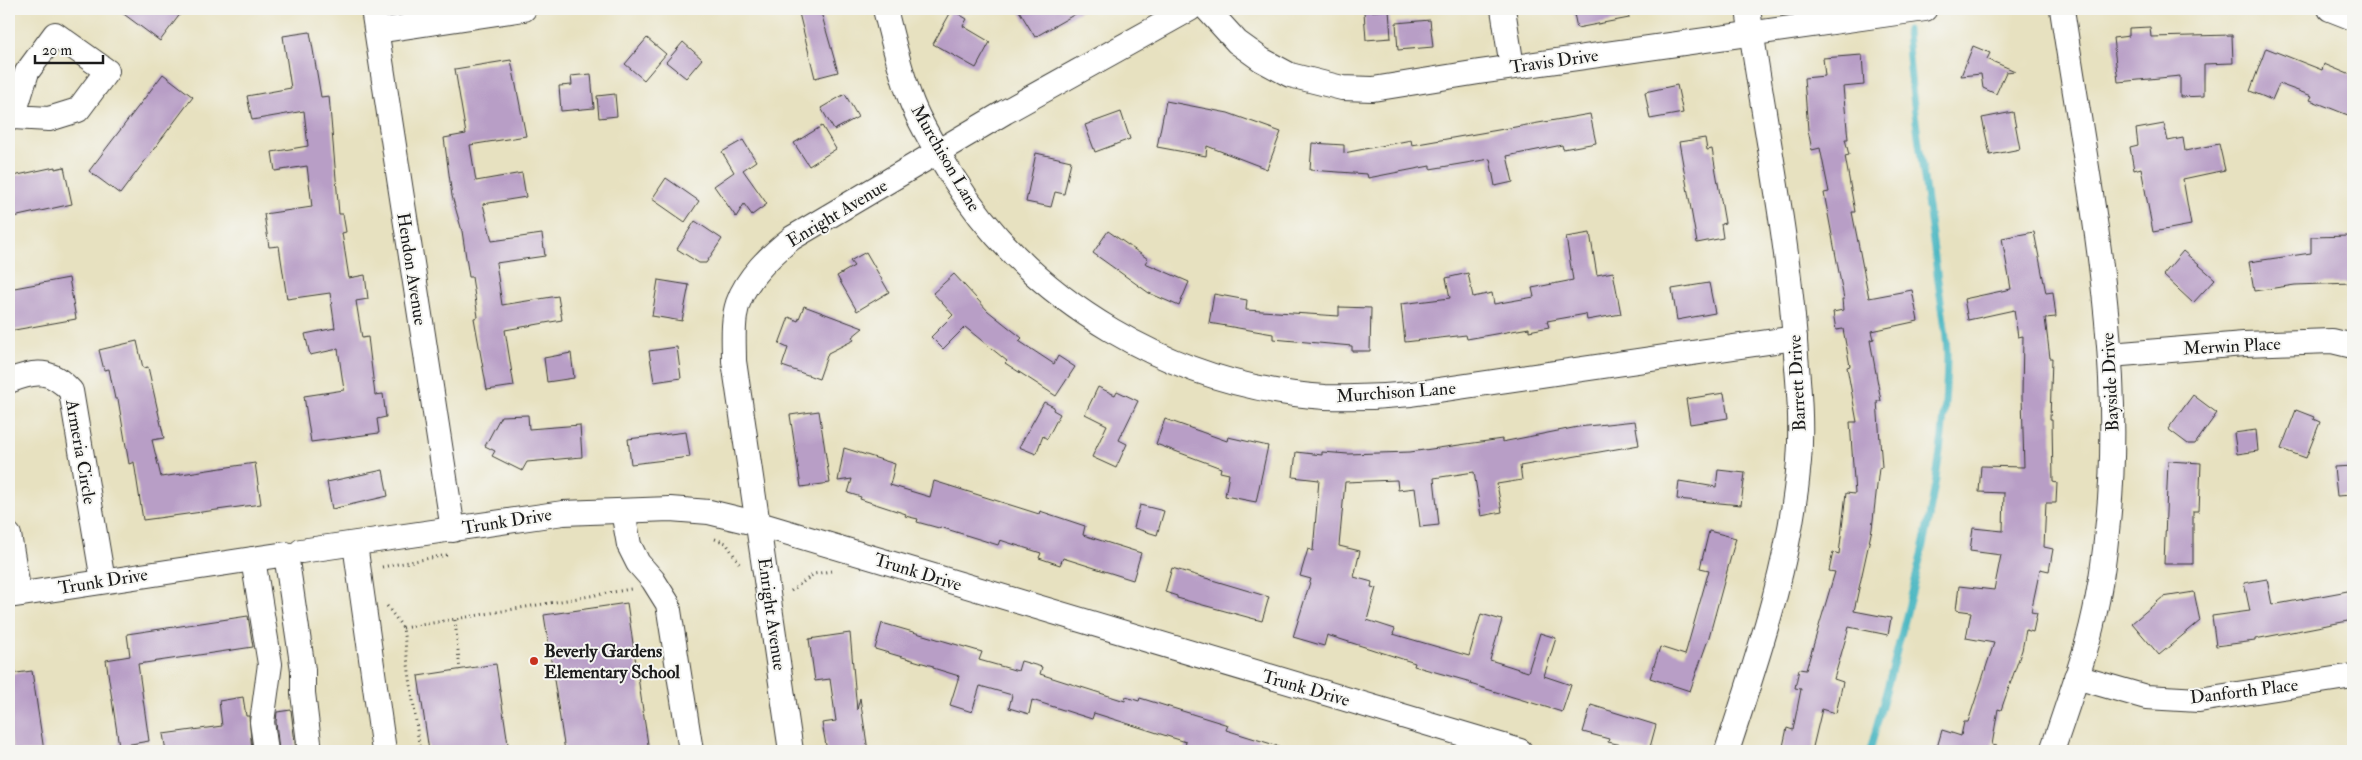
<svg xmlns="http://www.w3.org/2000/svg" width="2362" height="760" font-family="'IM FELL Double Pica',serif">
  <style>
    .lines { fill: none; stroke-linecap: round; stroke-linejoin: round }
    .stream { stroke: #47b6c1; stroke-width: 7 }
    .building { fill: #b89ec6 }
    .minor-casing { stroke: #3a3a35; stroke-width: 26 }
    .path { stroke: #3a3a35; stroke-width: 3; stroke-dasharray: 1 4; stroke-linecap: butt }
    .minor { stroke: #fff; stroke-width: 24 }
    .poi-dot { fill: #c8321e; stroke: #f6f6f2; stroke-width: 2 }
    .labels { text-anchor: middle; stroke-width: 4; stroke-linejoin: round; paint-order: stroke }
    .street-label { font-size: 18px; fill: #1c1c1c; stroke: #f6f6f2 }
    .poi-label { font-size: 18px; font-weight: bold; fill: #1c1c1c; stroke: #f6f6f2; text-anchor: start }
  </style>
  <rect width="100%" height="100%" fill="#f6f6f2"/>
  <filter id="ink" filterUnits="userSpaceOnUse"><feTurbulence type="fractalNoise" baseFrequency=".02" numOctaves="2"/><feDisplacementMap in="SourceGraphic" scale="10" xChannelSelector="R" yChannelSelector="G"/><feConvolveMatrix kernelMatrix="1 2 1 2 8 2 1 2 1" color-interpolation-filters="sRGB"/></filter>
  <filter id="wash" filterUnits="userSpaceOnUse"><feTurbulence type="fractalNoise" baseFrequency=".0096" numOctaves="4" result="noise"/><feDisplacementMap in="SourceGraphic" scale="20" xChannelSelector="R" yChannelSelector="G"/><feGaussianBlur stdDeviation="1.12" result="paint"/><feColorMatrix in="noise" values="0 0 0 0 0 0 0 0 0 0 0 0 0 0 0 0 0 1.4 0 .05"/><feComposite in="paint" operator="in"/></filter>
  <g filter="url(#wash)">
    <rect width="100%" height="100%" fill="#e7e1c0"/>
    <g class="lines">
      <path class="stream" d="M1870,751C1904,622 1946,491 1947,356C1947,329 1940,300 1937,273C1927,192 1912,112 1907,30"/>
    </g>
    <g id="blocks">
      <g class="building">
        <path d="M117,9H184L160,41Z"/>
        <path d="M798,9H820L838,72L815,78Z"/>
        <path d="M1018,9H1084L1035,37Z"/>
        <path d="M1573,9H1628L1629,18L1577,28Z"/>
        <path d="M952,10L967,19L963,26L990,42L976,68L933,44Z"/>
        <path d="M1389,10L1391,38L1366,40L1364,12Z"/>
        <path d="M1430,20L1433,47L1398,50L1396,23Z"/>
        <path d="M2150,27L2151,37L2232,35L2233,63L2204,64V96L2180,97V76L2118,82L2113,38L2129,36V28Z"/>
        <path d="M310,32L321,97L329,96L339,214H343L346,232L342,233L349,278L365,275L368,299L356,301L362,338L368,337L375,395L383,394L386,417L377,419L379,433L311,442L304,396L344,390L338,349L310,355L305,334L335,328L330,293L287,299L279,246L269,247L264,214L312,207L307,166L275,171L272,152L308,146L304,111L252,120L247,96L291,88L283,36Z"/>
        <path d="M647,38L666,54L644,80L625,64Z"/>
        <path d="M683,42L702,59L686,78L666,62Z"/>
        <path d="M1973,46L1990,53L1987,59L2015,71L2006,72L1996,94L1983,88L1981,74L1961,76Z"/>
        <path d="M2266,48L2322,70L2324,64L2353,76V117L2310,100L2312,96L2279,84L2272,100L2250,91Z"/>
        <path d="M1862,55L1864,85L1843,87L1848,139H1845L1849,155L1845,156L1855,212H1852L1869,298L1912,290L1918,321L1872,331L1874,339L1870,340L1881,401H1877L1882,467L1879,468L1872,529L1854,611L1891,618L1888,635L1849,627L1834,679L1843,682L1836,713L1822,709L1812,751H1782L1787,728L1793,730L1801,689L1795,688L1799,669L1806,670L1835,572L1829,571L1833,552L1839,554L1846,493L1855,494L1850,422H1857L1847,367L1850,366L1843,329L1836,330L1833,312L1843,310L1842,299H1844L1824,193L1829,192L1820,148L1812,150L1808,130L1804,78L1825,76L1823,58Z"/>
        <path d="M511,60L526,136L470,145L476,181L522,173L526,197L483,204L492,241L542,234L545,256L496,263L502,305L558,296L562,320L505,330L514,386L487,390L474,318L478,317L472,277H469L462,231L452,196L444,138L466,134L455,69Z"/>
        <path d="M163,74L193,97L120,194L89,171Z"/>
        <path d="M591,74L594,108L561,111L559,86L572,85L571,76Z"/>
        <path d="M1677,85L1683,113L1650,119L1645,92Z"/>
        <path d="M615,94L617,116L599,118L597,96Z"/>
        <path d="M845,94L858,117L834,130L821,108Z"/>
        <path d="M1166,101L1228,113L1281,132L1267,169L1207,146L1206,156L1157,147Z"/>
        <path d="M1121,112L1130,139L1095,152L1085,125Z"/>
        <path d="M2013,112L2020,149L1990,155L1982,118Z"/>
        <path d="M1590,114L1596,143L1563,149L1562,145L1507,156L1513,182L1495,186L1490,159L1430,169V166L1368,178L1367,174L1310,170L1312,143L1344,145V153L1411,140L1412,145Z"/>
        <path d="M2164,124L2168,141L2183,138L2185,151L2219,144L2225,170L2183,179L2191,225L2153,232L2141,168L2134,170L2130,147L2138,145L2136,129Z"/>
        <path d="M822,126L836,149L809,166L794,143Z"/>
        <path d="M1705,138L1707,150L1712,149L1725,223L1721,224L1723,238L1697,243L1679,142Z"/>
        <path d="M743,140L756,161L743,170L767,204L752,215L744,204L736,217L714,186L734,172L722,152Z"/>
        <path d="M1036,153L1071,161L1064,194L1055,192L1051,207L1026,202Z"/>
        <path d="M55,167V169L64,167L72,204L9,218V180L13,179V176Z"/>
        <path d="M666,178L699,201L685,222L652,199Z"/>
        <path d="M695,221L722,239L706,263H699L677,249Z"/>
        <path d="M1108,231L1148,259L1145,263L1189,282L1179,306L1149,293L1093,253Z"/>
        <path d="M2034,232L2046,293L2053,292L2056,317L2045,318L2050,358H2052L2050,420H2052L2053,482L2057,483L2056,503H2046L2044,547L2053,549L2049,571L2040,569L2031,612L2037,613L2033,632L2026,630L2022,650L2001,710L1998,709L1992,745L1997,746L1996,751H1936L1942,730L1961,736L1964,722H1968L1994,643L1966,638L1971,612L1956,610L1959,586L1994,590L2001,555L1970,551L1973,528L2003,531L2004,493L1979,492L1981,466L2024,467L2022,396L2023,336L2018,337L2014,310L1968,320L1964,299L2011,289L2002,238Z"/>
        <path d="M1590,233L1597,275L1613,272L1621,314L1587,320L1586,314L1547,321L1549,327L1529,331V328L1467,339L1466,335L1405,342L1401,304L1450,298L1446,278L1468,273L1473,297L1492,293L1494,304L1534,297L1532,288L1573,280L1566,237Z"/>
        <path d="M2350,236L2352,283L2295,285L2254,291L2249,262L2311,253V237Z"/>
        <path d="M2183,251L2215,279L2193,303L2163,275Z"/>
        <path d="M866,252L889,292L857,311L837,276L854,266L850,261Z"/>
        <path d="M954,274L988,311L1022,338L1019,341L1054,364L1058,356L1075,367L1056,396L1005,363L1007,361L965,327L943,349L931,337L953,315L933,293Z"/>
        <path d="M69,278L76,319L9,331V289Z"/>
        <path d="M658,280L689,285L682,321L652,316Z"/>
        <path d="M1709,283L1715,313L1677,320L1672,289Z"/>
        <path d="M1214,294L1247,300L1246,310L1339,316V307L1371,308L1370,351H1352V346L1273,339V334L1209,323Z"/>
        <path d="M804,306L863,328L852,337L854,340L828,353L819,379L782,366L788,348L779,344L789,317L798,321Z"/>
        <path d="M137,341L143,368L148,367L164,438L152,440L161,477L255,463L261,504L143,520L134,462L129,464L118,399H115L109,369L104,370L99,350Z"/>
        <path d="M677,347L681,378L654,382L649,351Z"/>
        <path d="M571,353L574,378L547,382L544,358Z"/>
        <path d="M1098,387L1115,395L1117,391L1138,401L1119,440L1127,444L1116,468L1092,457L1107,425L1085,414Z"/>
        <path d="M1724,393L1728,418L1690,424L1686,399Z"/>
        <path d="M2193,395L2217,413L2195,444H2188L2168,429Z"/>
        <path d="M1044,402L1054,407L1053,410L1060,414L1047,439L1043,436L1036,454L1019,447Z"/>
        <path d="M2296,410L2314,417L2313,419L2320,422L2306,458L2281,449Z"/>
        <path d="M819,411L830,483L801,487L790,415Z"/>
        <path d="M528,415L529,429L580,425L582,457L527,462L522,471L492,456L495,451L485,446L501,416Z"/>
        <path d="M1165,419L1227,441L1228,437L1268,446L1256,502L1225,496L1229,474L1220,472L1221,468L1156,444Z"/>
        <path d="M1635,421L1639,445L1520,466L1522,480L1497,484L1502,512L1481,516L1474,472L1434,478L1439,525L1420,527L1415,488L1398,490L1397,480L1345,482L1339,546L1360,551L1354,577L1372,582L1371,587L1376,588L1367,620L1395,629L1393,634L1469,656L1481,614L1502,620L1490,660L1528,672L1540,633L1556,638L1544,676L1571,685L1562,712L1470,684L1471,682L1414,666L1415,663L1327,635L1324,646L1293,637L1311,579L1300,576L1308,549L1313,551L1319,480L1293,477L1296,452L1322,455V452L1348,454L1410,452L1502,439V442L1578,427Z"/>
        <path d="M2256,430L2258,451L2237,454L2234,433Z"/>
        <path d="M686,432L690,457L631,464L628,439Z"/>
        <path d="M844,448L895,464L890,485L930,497L934,481L1039,514L1040,511L1085,526L1083,535L1141,553L1133,580L1063,558L1060,565L1039,558L1041,553L1000,540L998,545L940,527L939,528L917,522L918,519L905,516L906,514L860,499L861,497L848,493L852,479L838,481Z"/>
        <path d="M2168,461L2201,463L2199,511H2193V564H2164Z"/>
        <path d="M2353,466V495L2337,496L2334,467Z"/>
        <path d="M383,470L388,496L332,509L327,482Z"/>
        <path d="M1718,470L1745,473L1741,505L1677,499L1679,481L1716,487Z"/>
        <path d="M1140,505L1164,511L1157,535L1134,528Z"/>
        <path d="M1709,531L1736,538L1709,637L1690,691L1650,678L1660,647L1685,655L1709,570L1700,568Z"/>
        <path d="M1172,568L1269,597L1262,621L1177,598V596L1165,592Z"/>
        <path d="M2267,579L2272,605L2353,590V620L2255,639V641L2216,646L2212,616L2250,611L2244,583Z"/>
        <path d="M2194,592L2200,621L2159,655L2132,623L2163,597Z"/>
        <path d="M627,603L649,751H565L544,615Z"/>
        <path d="M248,616L253,647L138,664L149,741L119,746L106,660L130,656L127,634Z"/>
        <path d="M882,623L982,652L979,660L1018,671L1021,661L1042,667L1040,674L1125,701L1126,697L1139,701L1140,698L1228,725L1226,730L1281,747V751H1184L1186,742L1094,713L1092,719L1032,700L1029,714L1009,708L1012,695L980,686L972,712L950,705L959,676L933,668V666L875,649Z"/>
        <path d="M850,633L857,710L860,698L868,751H827L822,723L836,721L830,679L815,681L809,639Z"/>
        <path d="M496,664L509,751H429L418,676Z"/>
        <path d="M32,671L44,751H13L9,724V674Z"/>
        <path d="M243,697L246,716H249L252,751H166L163,734L222,726L219,701Z"/>
        <path d="M1591,705L1656,725L1649,751L1608,742L1609,739L1583,732Z"/>
        <path d="M291,710L296,751H279L276,722L277,712Z"/>
      </g>
    </g>
  </g>
  <g filter="url(#ink)">
    <use href="#blocks" fill-opacity="0" stroke="#3a3a35" stroke-width="1"/>
    <g class="lines">
      <g class="minor-casing">
        <g id="minor">
          <path d="M373,9L453,530"/>
          <path d="M885,9C893,41 900,72 912,103C922,128 938,153 952,176C1031,303 1175,387 1325,397C1354,398 1382,397 1411,394L1795,338"/>
          <path d="M1207,9L1237,42L1262,60L1290,75L1342,88L1373,89L1479,72L1925,9"/>
          <path d="M1503,9L1512,67"/>
          <path d="M2330,9L2353,18"/>
          <path d="M377,31L524,9"/>
          <path d="M9,119L13,117L49,119L78,110L107,71L55,34L27,72L13,117"/>
          <path d="M2110,355L2244,344L2332,341L2353,346"/>
          <path d="M9,381C35,370 51,369 71,391L103,581"/>
          <path d="M623,511L629,545L638,563L653,580L668,604L691,751"/>
          <path d="M9,535L19,594"/>
          <path d="M355,544L384,751"/>
          <path d="M301,551L563,513L670,509L709,512L759,524L1520,751"/>
          <path d="M253,559L270,664L262,722L266,751"/>
          <path d="M9,596L286,554L303,670V693L310,751"/>
          <path d="M2076,677L2146,697L2199,700L2353,676"/>
          <path d="M791,751L734,361C734,342 732,321 738,303C747,277 771,255 792,238L1005,112L1190,9"/>
          <path d="M1727,751C1758,656 1791,561 1799,461C1802,426 1799,390 1796,355C1789,239 1764,124 1748,9"/>
          <path d="M2052,751C2063,719 2074,687 2084,654C2096,615 2103,572 2107,531C2127,358 2087,180 2062,9"/>
        </g>
      </g>
      <g class="path">
        <path d="M715,539L726,543L739,563"/>
        <path d="M382,567L447,555"/>
        <path d="M791,591L814,574L831,571"/>
        <path d="M387,606L403,628L420,751"/>
        <path d="M455,620L460,670"/>
        <path d="M403,628L631,589"/>
      </g>
      <use href="#minor" class="minor"/>
    </g>
  </g>
  <circle class="poi-dot" cx="534" cy="661" r="5"/>
  <g class="labels">
    <g class="street-label">
      <text transform="translate(1554 61) rotate(-8)" y="6">Travis Drive</text>
      <text transform="translate(946 158) rotate(60)" y="6">Murchison Lane</text>
      <text transform="translate(837 213) rotate(-31)" y="6">Enright Avenue</text>
      <text transform="translate(412 269) rotate(81)" y="6">Hendon Avenue</text>
      <text transform="translate(2232 346) rotate(-3)" y="6">Merwin Place</text>
      <text transform="translate(2110 382) rotate(-93)" y="6">Bayside Drive</text>
      <text transform="translate(1797 383) rotate(-93)" y="6">Barrett Drive</text>
      <text transform="translate(1396 392) rotate(-4)" y="6">Murchison Lane</text>
      <text transform="translate(81 452) rotate(80)" y="6">Armeria Circle</text>
      <text transform="translate(507 521) rotate(-9)" y="6">Trunk Drive</text>
      <text transform="translate(918 572) rotate(17)" y="6">Trunk Drive</text>
      <text transform="translate(103 581) rotate(-9)" y="6">Trunk Drive</text>
      <text transform="translate(772 614) rotate(82)" y="6">Enright Avenue</text>
      <text transform="translate(1306 688) rotate(16)" y="6">Trunk Drive</text>
      <text transform="translate(2244 691) rotate(-7)" y="6">Danforth Place</text>
    </g>
    <g class="poi-label">
      <text x="544" y="657">Beverly Gardens<tspan x="544" dy="21">Elementary School</tspan></text>
    </g>
  </g>
  <rect width="2362" height="760" fill="none" stroke="#f6f6f2" stroke-width="30"/>
  <path d="M35 55v8h68v-8" fill="none" stroke="#1c1c1c" stroke-width="2.5"/>
  <text x="42" y="55" font-size="15" fill="#1c1c1c" stroke="#f6f6f2" stroke-width="4" paint-order="stroke">20 m</text>
</svg>
